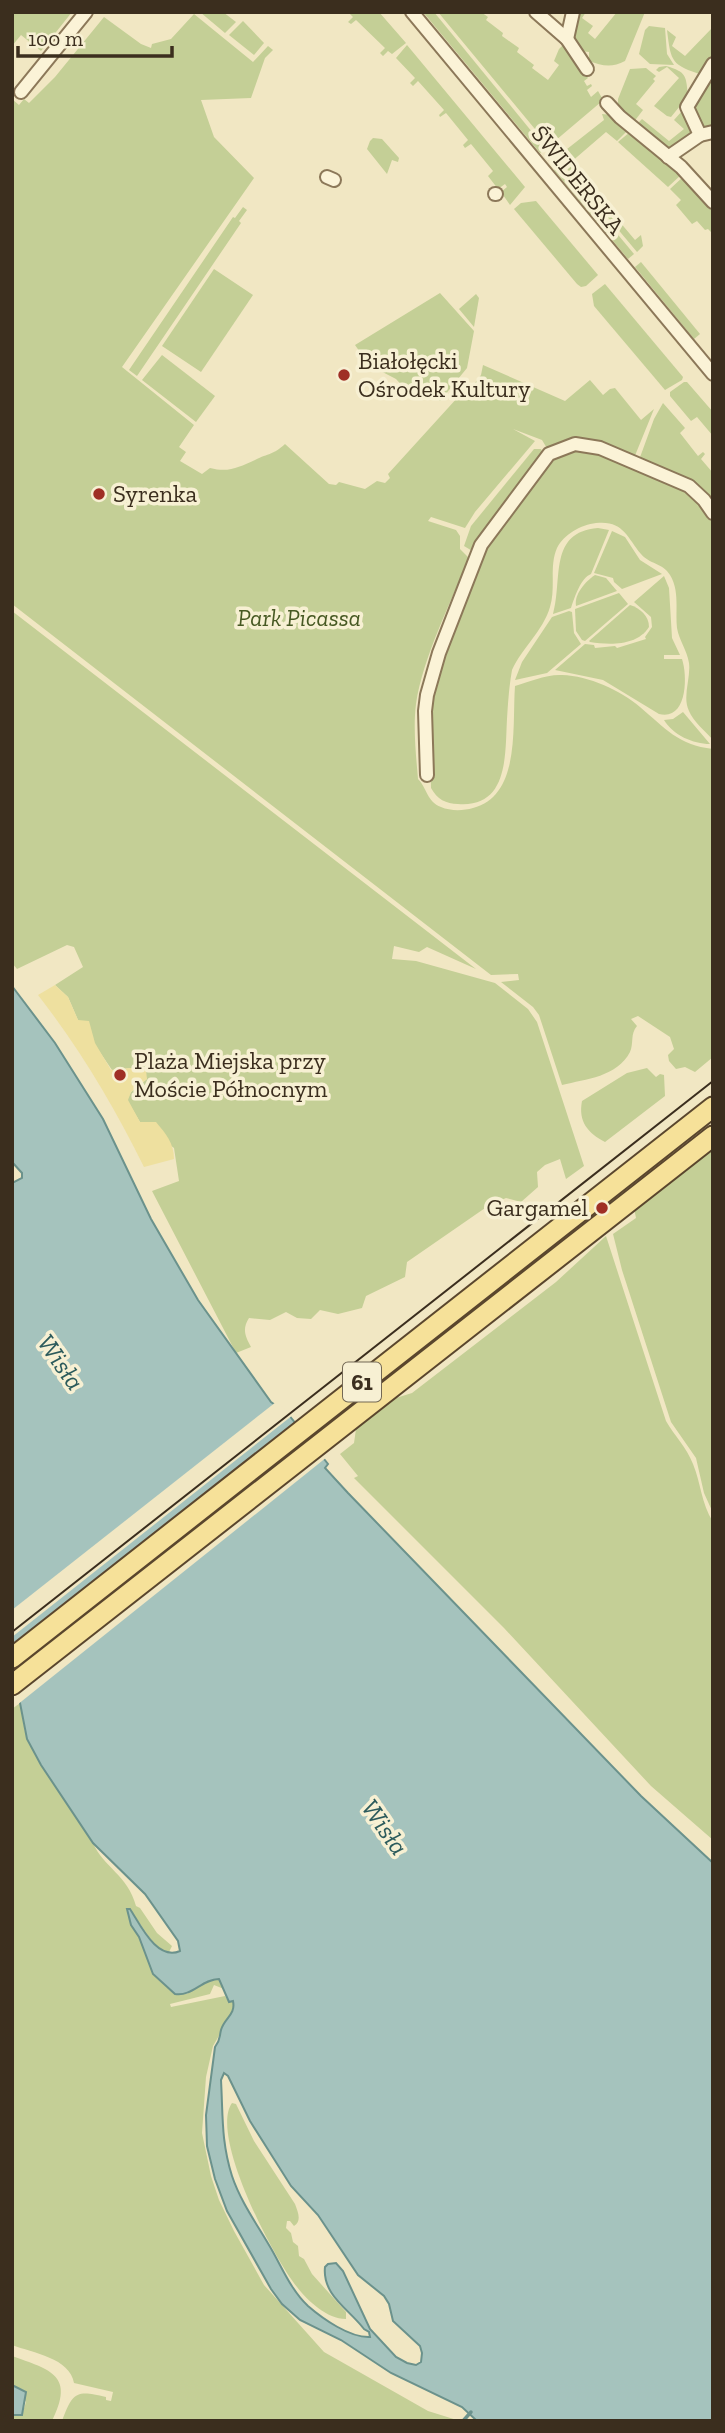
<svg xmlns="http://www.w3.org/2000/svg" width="725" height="2433" font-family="'Zilla Slab',serif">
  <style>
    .green { fill: #c4cf96 }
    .sand { fill: #eee09f }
    .water { fill: #a5c3bd; stroke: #6b928c; stroke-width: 2; fill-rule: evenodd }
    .pier { fill: #f1e7c3 }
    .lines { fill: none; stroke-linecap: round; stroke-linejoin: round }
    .stream { stroke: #6b928c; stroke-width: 3.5 }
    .minor-casing { stroke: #8c7859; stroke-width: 16 }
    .primary-casing { stroke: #5a462d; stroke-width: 23 }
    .minor { stroke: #fbf3d7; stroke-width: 12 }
    .primary { stroke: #f6e199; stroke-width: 19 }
    .tram { stroke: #3b2e1e; stroke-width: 2 }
    .poi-dot { fill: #9f2f25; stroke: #f7f0d3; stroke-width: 2.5 }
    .labels { text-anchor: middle; stroke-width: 7; stroke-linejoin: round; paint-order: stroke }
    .shield { fill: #f7f0d3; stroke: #736854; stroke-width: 2 }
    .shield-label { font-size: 23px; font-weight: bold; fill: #3b2e1e }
    .street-label { font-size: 24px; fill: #3b2e1e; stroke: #f7f0d3 }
    .poi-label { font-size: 24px; fill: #3b2e1e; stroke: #f7f0d3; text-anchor: start }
    .park-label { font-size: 24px; font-style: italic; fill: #475923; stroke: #f7f0d3 }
    .water-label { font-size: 26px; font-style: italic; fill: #2c5b5c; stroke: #f7f0d3 }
  </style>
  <rect width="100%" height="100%" fill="#f1e7c3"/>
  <g class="green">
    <path d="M12,12H72L41,51L21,35L12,46Z"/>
    <path d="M200,12H223L236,22L225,33Z"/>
    <path d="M348,12H379L406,43L392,54L388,51L383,56L380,53L385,48L356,20L351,24L348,22L353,17Z"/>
    <path d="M423,12H434L546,149L540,153Z"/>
    <path d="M438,12H481L488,17L486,20L503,33L502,36L519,48L517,52L534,65L532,68L548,80L559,65L554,61L559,49L564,44L588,78L584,81L587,86L591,84L592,86L587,90L591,97L598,91L602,98L601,102L549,146Z"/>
    <path d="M578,12H586L582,18L593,26L588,33L595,39L617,12H645L625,61C612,68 602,66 589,61V52L580,51L574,36Z"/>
    <path d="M194,14L253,62L268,46L273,50L265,58L251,98L201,100L214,137L254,178L122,367L194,425L179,447L186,452L180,461L202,474L210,468C229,473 239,467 255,460C269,453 273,455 285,444L329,484L336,485L339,482L365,489L377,481L385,483L390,478L388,474L468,386L471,388L481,375L483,365L565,401L590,380L603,395L610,389L615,388L641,420L654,409L634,458L597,443L548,450L542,440L513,429L535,441L475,512L465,528L431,517L428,521L456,530L460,536V549L469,558C451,602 423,657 416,704C413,728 416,755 418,779C427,788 427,802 441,807C450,811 463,811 473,808C521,796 512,726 515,686C528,682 547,674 562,675C589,676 620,690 640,707C665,728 678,745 713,749V1057L695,1072L685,1067L676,1069L669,1061L668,1055L674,1049L670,1037L638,1016L631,1019L637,1026C630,1034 634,1043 630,1052C617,1077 586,1079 562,1085L539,1015L533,1007L501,982L519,980L518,974L491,975L12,604V99L19,105L24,99L29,103L55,77L104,17L141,44L151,48L152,44L171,39Z"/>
    <path d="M243,21L264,43L254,55L229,35Z"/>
    <path d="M649,26L665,28L667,54L674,65L650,64L639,54L645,30Z"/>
    <path d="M713,27V59L703,75C671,65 671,62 667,30L676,37L672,46L685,56Z"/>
    <path d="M407,45L525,187L510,205L501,192L507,187L505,184L498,189L488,176L493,171L471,144L465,148L463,145L468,140L446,113L440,117L439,115L444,110L418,81L413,86L410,83L415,78L396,58Z"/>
    <path d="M666,66C687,72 686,76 688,96L671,117L667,116L654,106L679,78L667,67L659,72L656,70L659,67Z"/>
    <path d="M646,68L656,76L653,79L655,81L636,104L643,110L633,123L618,108V99L630,69Z"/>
    <path d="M713,69V129H711L704,127L693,116L694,98Z"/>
    <path d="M682,111L690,118L693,135L675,148H665L637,124L642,119L669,141L684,129L674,120Z"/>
    <path d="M602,114L612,115L628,130L617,141L606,132L570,163L635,240L641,235L643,246L637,252L553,152L557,149L562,153L604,120Z"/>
    <path d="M630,132L682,174L668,187L618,142Z"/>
    <path d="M373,138L382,139L399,158L398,162L392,160L387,174L367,149L370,141Z"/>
    <path d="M560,165L634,254L628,259L554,170Z"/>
    <path d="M684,176L713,210V234L708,229L705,230L697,221L692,224L676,205L681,200L670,189Z"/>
    <path d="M536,201L598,275L586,286L581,287L577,284L514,209L521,203Z"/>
    <path d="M243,207L247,210L239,221L241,223L137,376L129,370L233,217L235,218Z"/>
    <path d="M641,262L700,334L694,339L635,267Z"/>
    <path d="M214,269L253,295L201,372L162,346Z"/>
    <path d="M605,284L683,377L682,380L665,390L594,306L592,294Z"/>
    <path d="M440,293L474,331L467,368L440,401L424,385L415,387L409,393L396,379L369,365L355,345Z"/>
    <path d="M476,294L479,298L474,327L459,309Z"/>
    <path d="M162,355L215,396L196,422L142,380Z"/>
    <path d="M684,382H687L713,412V436L697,417L691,421L670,396V392Z"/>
    <path d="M663,403L685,428L680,433L698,456L703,452L705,454L701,459L713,473V505L639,460L654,419Z"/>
    <path d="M534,449H541L544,457L474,552L464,546L471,526Z"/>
    <path d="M574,450L594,452L679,487L692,495L713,521V740C705,731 693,721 689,711C682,697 691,678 689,663C687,650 679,640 677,628C675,611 680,591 670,575C663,563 649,564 641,554C627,537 623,520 596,523C581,525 564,534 557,548C549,566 556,588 550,607C543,631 522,648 512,670C509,687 508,703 507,719C505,754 509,808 458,804C446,804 437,799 431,788L429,717L432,690L479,559L488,541L554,457Z"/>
    <path d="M598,528L609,530L591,574C581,578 575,596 571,608L553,614C563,579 548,532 598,528Z"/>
    <path d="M612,531L625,537L640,560L662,574L622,589L614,582L613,578L594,573Z"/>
    <path d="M595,575L606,578L617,591L576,606C574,594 585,582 595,575Z"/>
    <path d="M664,576L669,588L672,638L680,655H664V659H682C688,677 687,721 659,714L603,680L555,670L585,644L594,645L595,648L615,646L617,648L646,639L645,637L652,627L651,617L634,602Z"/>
    <path d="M619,593L628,604L585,641L582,640L576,631L575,609Z"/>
    <path d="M630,605C640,608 649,616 649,627C637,646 610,645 590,642L589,641Z"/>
    <path d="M12,611L476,969L427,947L419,952L394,946L392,959L416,961L495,983L528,1009L537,1022L584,1166L566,1179L560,1159L545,1165L537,1172L538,1187L521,1202L506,1198L488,1206L407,1262L405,1277L366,1296L362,1308L338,1314L320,1310L311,1319L297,1318L286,1312L270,1320L249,1318C242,1329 245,1336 251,1347L236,1353L152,1191L179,1181L174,1148L140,1122L127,1100L131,1092L147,1079L141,1067L112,1070L78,1020L68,997L55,985L83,967L74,947L67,945L17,969L12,963Z"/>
    <path d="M569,611L572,612L574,633L581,644L547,673L515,680L522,662L552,617Z"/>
    <path d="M683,712L710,744C693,744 673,735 664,720L673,719Z"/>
    <path d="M647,1068L656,1077L660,1074L664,1075L665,1096L605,1142C588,1133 578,1122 582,1101L627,1073Z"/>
    <path d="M713,1144V1513L704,1493L696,1458L671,1422L622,1270L613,1234L636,1218L634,1208Z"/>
    <path d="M606,1236L666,1421C674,1435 687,1448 693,1464C701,1483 701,1503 713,1522V1840L651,1786L504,1628L354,1478L358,1476L340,1454L354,1443L356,1429L396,1398L412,1393L556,1282Z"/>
    <path d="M20,1703L25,1732L41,1765L93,1843C103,1867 128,1875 136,1906L140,1908L157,1933L172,1946L168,1954L156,1947L130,1909L131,1925L139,1937L153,1974L175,1994H187L209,1980H221L224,1989L214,1985L210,1994L170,2004L171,2007L225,1996L229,2002L233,2001L234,2010L213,2046L206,2077L202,2133L211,2176L219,2200L234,2231L264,2285L324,2352L428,2411L460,2421H62C73,2392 76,2390 106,2397V2400L111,2401L113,2392L74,2383C70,2358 33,2353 12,2345V1709Z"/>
    <path d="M232,2103L236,2104L254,2141L295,2204C298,2212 302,2221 294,2226L290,2221H287L286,2228L291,2233L293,2242L298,2246L299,2256L304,2259L312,2274L346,2312V2319C327,2319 308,2301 297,2287C274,2259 209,2135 232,2103Z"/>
    <path d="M12,2356C51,2370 75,2375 52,2421H12V2415H22L26,2402L17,2387L12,2385Z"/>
  </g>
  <path class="sand" d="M55,985L68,997L78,1020L89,1021L95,1043L111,1070L141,1067L146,1070L147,1079L131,1092L128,1100L140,1122H156C166,1134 174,1143 174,1159L144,1167C114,1106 80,1049 38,995Z"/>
  <g class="water">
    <path d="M12,986L55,1043L103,1119L151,1219L198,1300L271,1402L288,1414L328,1464L325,1468L348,1493L641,1796L713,1863V2421H477L462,2407L391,2373L341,2340L300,2320L282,2304L271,2289L227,2211L215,2179L207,2146L206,2115L215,2047C221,2039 219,2038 221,2030C224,2018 236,2015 233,2001L229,2002L219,1979C202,1979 192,1997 175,1994L153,1974L139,1937L131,1925L127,1909H130C141,1926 157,1961 180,1951L178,1941L145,1894L93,1843L41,1765L27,1739L20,1703L12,1693V1183L22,1178V1173L12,1162ZM224,2073L228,2076L250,2121L291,2186L318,2215L358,2275L384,2296L389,2304L393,2321L420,2346L422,2353L421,2362L416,2365L407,2363L396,2357L370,2329L343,2271L336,2263L328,2264L325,2267C322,2295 349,2309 364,2329L369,2332L370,2337C350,2338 323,2319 308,2306C292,2291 283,2270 273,2252C259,2227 241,2203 232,2176C221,2141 223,2115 221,2080Z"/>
    <path d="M12,2385L26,2392L22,2415H12Z"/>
  </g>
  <g class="pier">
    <path d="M276,1402L293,1415L12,1637V1610Z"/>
    <path d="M312,1438L327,1457L17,1705L12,1699V1674Z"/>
  </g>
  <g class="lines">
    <path class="stream" d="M463,2421L471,2412"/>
    <g class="minor-casing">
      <g id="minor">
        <path d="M412,12L713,374"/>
        <path d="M536,12L567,39L587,69"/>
        <path d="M567,39L573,12"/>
        <path d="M21,92L86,12"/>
        <path d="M607,103L620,117L681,167L713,202"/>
        <path d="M700,135L687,107L713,64"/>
        <path d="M668,157L700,135L713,132"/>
        <path d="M327,177L334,180"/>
        <path d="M495,194H496"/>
        <path d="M427,775L425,711L427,695L439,653L481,545L549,454L575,444L600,448L689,486L704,500L713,513"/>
      </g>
    </g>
    <g class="primary-casing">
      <g id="primary">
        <path d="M12,1658L713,1107"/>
        <path d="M12,1685L713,1136"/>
      </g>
    </g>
    <use href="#minor" class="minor"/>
    <use href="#primary" class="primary"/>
    <path class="tram" d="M12,1632L713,1081"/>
  </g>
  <g class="poi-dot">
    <circle cx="344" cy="375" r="7"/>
    <circle cx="99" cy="494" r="7"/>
    <circle cx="120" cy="1075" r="7"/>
    <circle cx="602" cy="1208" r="7"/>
  </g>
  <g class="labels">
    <rect class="shield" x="343" y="1362.5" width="38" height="39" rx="5"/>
    <g class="shield-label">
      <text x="362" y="1390">61</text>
    </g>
    <g class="street-label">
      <text transform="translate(578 180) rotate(51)" y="8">ŚWIDERSKA</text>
    </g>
    <g class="poi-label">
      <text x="358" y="369">Białołęcki<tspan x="358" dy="28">Ośrodek Kultury</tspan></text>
      <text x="113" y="502">Syrenka</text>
      <text x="134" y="1069">Plaża Miejska przy<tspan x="134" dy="28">Moście Północnym</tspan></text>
      <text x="588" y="1216" text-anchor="end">Gargamel</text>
    </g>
    <g class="park-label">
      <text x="299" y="626">Park Picassa</text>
    </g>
    <g class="water-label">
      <text transform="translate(61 1362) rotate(55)" y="9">Wisła</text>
      <text transform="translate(385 1827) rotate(55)" y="9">Wisła</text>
    </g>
  </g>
  <rect width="725" height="2433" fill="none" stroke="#3b2e1e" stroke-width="28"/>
  <path d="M18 46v10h154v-10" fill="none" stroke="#3b2e1e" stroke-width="3.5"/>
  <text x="28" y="46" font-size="21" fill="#3b2e1e" stroke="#f7f0d3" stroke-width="5" paint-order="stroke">100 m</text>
</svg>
